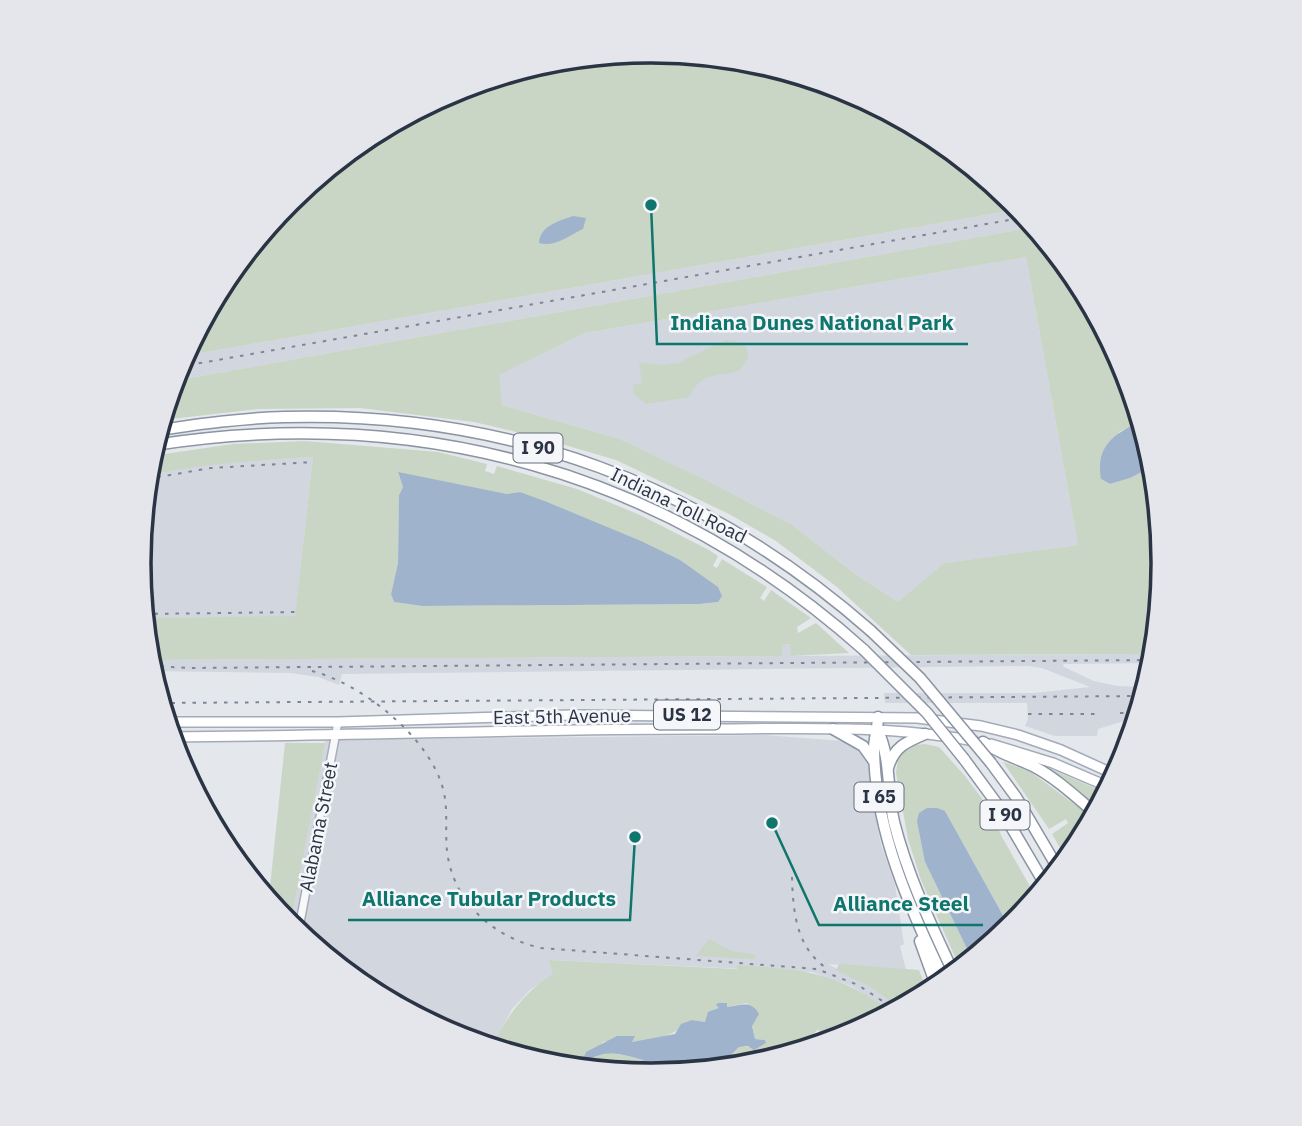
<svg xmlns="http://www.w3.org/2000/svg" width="1302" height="1126" font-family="'IBM Plex Sans',sans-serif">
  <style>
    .built { fill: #d2d6de }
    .green { fill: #c9d6c5; fill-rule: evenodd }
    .water { fill: #9fb4cc }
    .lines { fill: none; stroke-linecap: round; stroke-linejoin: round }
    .minor-casing { stroke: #a9aeb7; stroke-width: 10 }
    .major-casing { stroke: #a3abb8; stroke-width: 12 }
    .highway-casing { stroke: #8b94a3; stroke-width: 13 }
    .minor { stroke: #f7f8fa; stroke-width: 7 }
    .major { stroke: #fff; stroke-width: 9 }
    .highway { stroke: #fff; stroke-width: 10 }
    .rail { stroke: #7d8696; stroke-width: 2; stroke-dasharray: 3.5 7; stroke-linecap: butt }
    .highway-bridge-casing { stroke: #8b94a3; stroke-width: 13; stroke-linecap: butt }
    .highway-bridge { stroke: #fff; stroke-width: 10 }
    .labels { text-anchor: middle; stroke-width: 5; stroke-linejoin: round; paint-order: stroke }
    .shield { fill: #f4f6f9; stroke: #676e7b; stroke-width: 2 }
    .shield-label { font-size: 18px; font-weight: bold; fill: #2b3445 }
    .street-label { font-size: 19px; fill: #2b3445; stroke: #f4f6f9 }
    .rim { fill: none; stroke: #2b3445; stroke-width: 3.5 }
    .leader { fill: none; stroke: #0f766e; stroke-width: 2.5 }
    .callout-dot { fill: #0f766e; stroke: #f4f6f9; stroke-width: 2.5 }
    .callout-label { font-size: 21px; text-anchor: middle; font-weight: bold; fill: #0f766e; stroke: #f4f6f9; stroke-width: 5; stroke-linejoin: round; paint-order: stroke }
  </style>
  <rect width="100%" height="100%" fill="#e4e7ec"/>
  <g class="built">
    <path d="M1020,209L1035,227L173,381L184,356Z"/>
    <path d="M1026,257L1078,545L944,563L898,602L858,576L792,525L706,480L620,439L502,405L498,375L585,333Z"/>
    <path d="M313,457L295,617L144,618L139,563L147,475L186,467L253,460Z"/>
    <path d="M791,644V656L1154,654L1153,663L1063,664L1064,667L1094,681L1117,686L1146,687L1137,717L1098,729L1097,736H1055L1025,726L1028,719L1027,703H885L884,693H1034L1090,687L1042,668L1028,666L342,674L339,685L318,677L291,673L151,671L148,660L781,656L782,645Z"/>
    <path d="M765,735L843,741L856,745L865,753L871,768L873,804L881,844L895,885L904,944L900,946L906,970L828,964L870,987L900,1008L892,1012L851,986L812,972L550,960L554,974L530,990L512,1009L492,1047L455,1036L366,989L290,926L325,740Z"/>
  </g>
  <g class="green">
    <path d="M651,51L751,61L847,90L936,137L1020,209L184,356L225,278L289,201L367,137L455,90L551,61Z"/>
    <path d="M1035,227L1077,279L1124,367L1141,421L1119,432L1101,479L1110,484L1130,478L1154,466L1163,563L1154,654L911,655L837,587L776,541L729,514L616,460L541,438L474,422L360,408L258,409L162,420L173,381ZM1026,257L1078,545L944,563L898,602L858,576L792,525L706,480L620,439L502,405L499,375L585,333Z"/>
    <path d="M726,340L735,341L746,347C750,356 746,363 740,370C718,379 703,369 689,397L646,404L634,394L633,385L642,383L639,362L661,365L678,363Z"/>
    <path d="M305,441L438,452L487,464L485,471L494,474L497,466L577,489L640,515L709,550L718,556L713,566L717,568L722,559L767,587L760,598L764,601L771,590L811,618L797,627L798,633L816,623L849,653L791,656L790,644L782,645V656L148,660L144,618L295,616L313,457C257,460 202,464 147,475L151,456L233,444ZM398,473L507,494L520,492L718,602L700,604L422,606L394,602L391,594L398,563L399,495L403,487Z"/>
    <path d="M285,743H325L290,926L258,888L270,887Z"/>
    <path d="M925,744L939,747L965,776L989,808L1002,837L1036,897L1010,928L945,811L925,862L972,959L960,968L921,880L908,839L896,773L898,759L904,752L916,745Z"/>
    <path d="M1003,762L1028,770L1093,818L1077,848L1067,860L1052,834L1068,823L1066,819L1049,829Z"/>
    <path d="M1051,769L1106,793L1097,810L1048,770Z"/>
    <path d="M709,939L731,951L756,955L755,959L696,956Z"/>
    <path d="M549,960L737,969V965C805,970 834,971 892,1012L847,1036L817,1045L818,1038H822L818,1029L800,1050L782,1056L777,1051L768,1049L769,1057L766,1061L730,1067L725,1061L739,1047L759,1046L766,1043L765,1040L755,1039L747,1003L726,1007L718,1003L719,1008L705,1022L692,1020C672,1036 658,1040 632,1042L634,1036L603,1042L582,1064C602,1048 621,1054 644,1060L649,1069L666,1074L651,1075L551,1065L492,1047C507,1016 524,992 553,974Z"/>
    <path d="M839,964L919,970L928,993L900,1008L870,987L836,970Z"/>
  </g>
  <g class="water">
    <path d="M573,216L586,218L583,229C570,235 554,248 539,243C540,225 560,221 573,216Z"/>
    <path d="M1141,421L1154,466L1130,478L1110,484L1101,479C1095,446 1114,434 1141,421Z"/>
    <path d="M398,472L507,494L520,492L547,502L641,541L680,560L718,587L722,596L718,602L700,604L422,606L394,602L391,594L398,563L399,495L403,487Z"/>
    <path d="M927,808H937L945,811L1010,928L972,959L925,862L917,821L919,813Z"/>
    <path d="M718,1003H727V1007C740,1005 752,1000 759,1014L752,1026L755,1039L765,1040L766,1043L754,1050L748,1046L739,1047L725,1061L730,1067L666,1074L649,1069L643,1060C619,1053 603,1048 581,1065L586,1052L617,1036H635L632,1042L675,1034L681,1024L692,1020L705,1022L708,1012L719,1008L716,1005Z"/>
  </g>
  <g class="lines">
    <g class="minor-casing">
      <path id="minor" d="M298,933L338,722"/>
    </g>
    <g class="major-casing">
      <g id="major">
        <path d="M167,722H338L572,715L917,718L981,726L1018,735L1061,750L1116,775"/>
        <path d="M171,737C347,736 522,729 698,729C789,729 883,724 974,741"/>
        <path d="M991,744L1053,763L1109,787"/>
      </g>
    </g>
    <g class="highway-casing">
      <g id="highway">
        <path d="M159,430C200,424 242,418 285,417C507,411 705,485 871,631"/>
        <path d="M154,445C418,404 664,471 864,650"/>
        <path d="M878,717C878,728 874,738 874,749C875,833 910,907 945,982"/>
        <path d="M833,729L863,746L873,760"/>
        <path d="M878,731C891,758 887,792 894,822C907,874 931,925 954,974"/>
        <path d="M983,742C1002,755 1014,757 1033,766C1056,778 1076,797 1095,813"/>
        <path d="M964,759L1000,808L1046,886"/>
        <path d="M991,763L1016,797L1059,870"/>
        <path d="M888,768C894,747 906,742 925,734"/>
        <path d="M920,941L937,988"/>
      </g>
    </g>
    <use href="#minor" class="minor"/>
    <use href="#major" class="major"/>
    <use href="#highway" class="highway"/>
    <g class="rail">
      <path d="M178,367L1026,217"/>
      <path d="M147,479L211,468L314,462"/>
      <path d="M144,614L300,612"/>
      <path d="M150,666L190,668L1154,660"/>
      <path d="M312,671C363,684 433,740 444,793C448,812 445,832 447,851C453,902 493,937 541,948L817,969L858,985L896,1010"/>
      <path d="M161,703L1144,696"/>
      <path d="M1120,713H1138"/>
      <path d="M1028,714H1097"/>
      <path d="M792,877C793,912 796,949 829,970"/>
    </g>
    <g class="highway-bridge-casing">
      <g id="highway-bridge">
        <path d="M871,631L920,678L991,763"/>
        <path d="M864,650L927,713L964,759"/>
      </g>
    </g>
    <use href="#highway-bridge" class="highway-bridge"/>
  </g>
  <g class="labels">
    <g class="shield">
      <rect x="513.5" y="433.5" width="49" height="29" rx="5"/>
      <rect x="654" y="700.5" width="66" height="29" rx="5"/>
      <rect x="854.5" y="782.5" width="49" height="29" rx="5"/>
      <rect x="980.5" y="800.5" width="49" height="29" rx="5"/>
    </g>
    <g class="shield-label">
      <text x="538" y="454">I 90</text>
      <text x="687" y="721">US 12</text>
      <text x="879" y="803">I 65</text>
      <text x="1005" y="821">I 90</text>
    </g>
    <g class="street-label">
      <text transform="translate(679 505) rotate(26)" y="7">Indiana Toll Road</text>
      <text transform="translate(562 716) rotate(-1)" y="7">East 5th Avenue</text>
      <text transform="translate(318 827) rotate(-79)" y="7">Alabama Street</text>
    </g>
  </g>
  <path d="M0 0H1302V1126H0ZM151 563a500 500 0 1 1 1000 0a500 500 0 1 1-1000 0Z" fill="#e4e6eb" fill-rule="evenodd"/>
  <path class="rim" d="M151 563a500 500 0 1 1 1000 0a500 500 0 1 1-1000 0Z"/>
  <path class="leader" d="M651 205L657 344H968M635 837L630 920H348M772 823L819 925H983"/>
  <g class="callout-dot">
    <circle cx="651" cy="205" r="7"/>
    <circle cx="635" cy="837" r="7"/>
    <circle cx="772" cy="823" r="7"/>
  </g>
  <g class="callout-label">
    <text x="812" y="330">Indiana Dunes National Park</text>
    <text x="489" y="906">Alliance Tubular Products</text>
    <text x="901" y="911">Alliance Steel</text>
  </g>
</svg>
